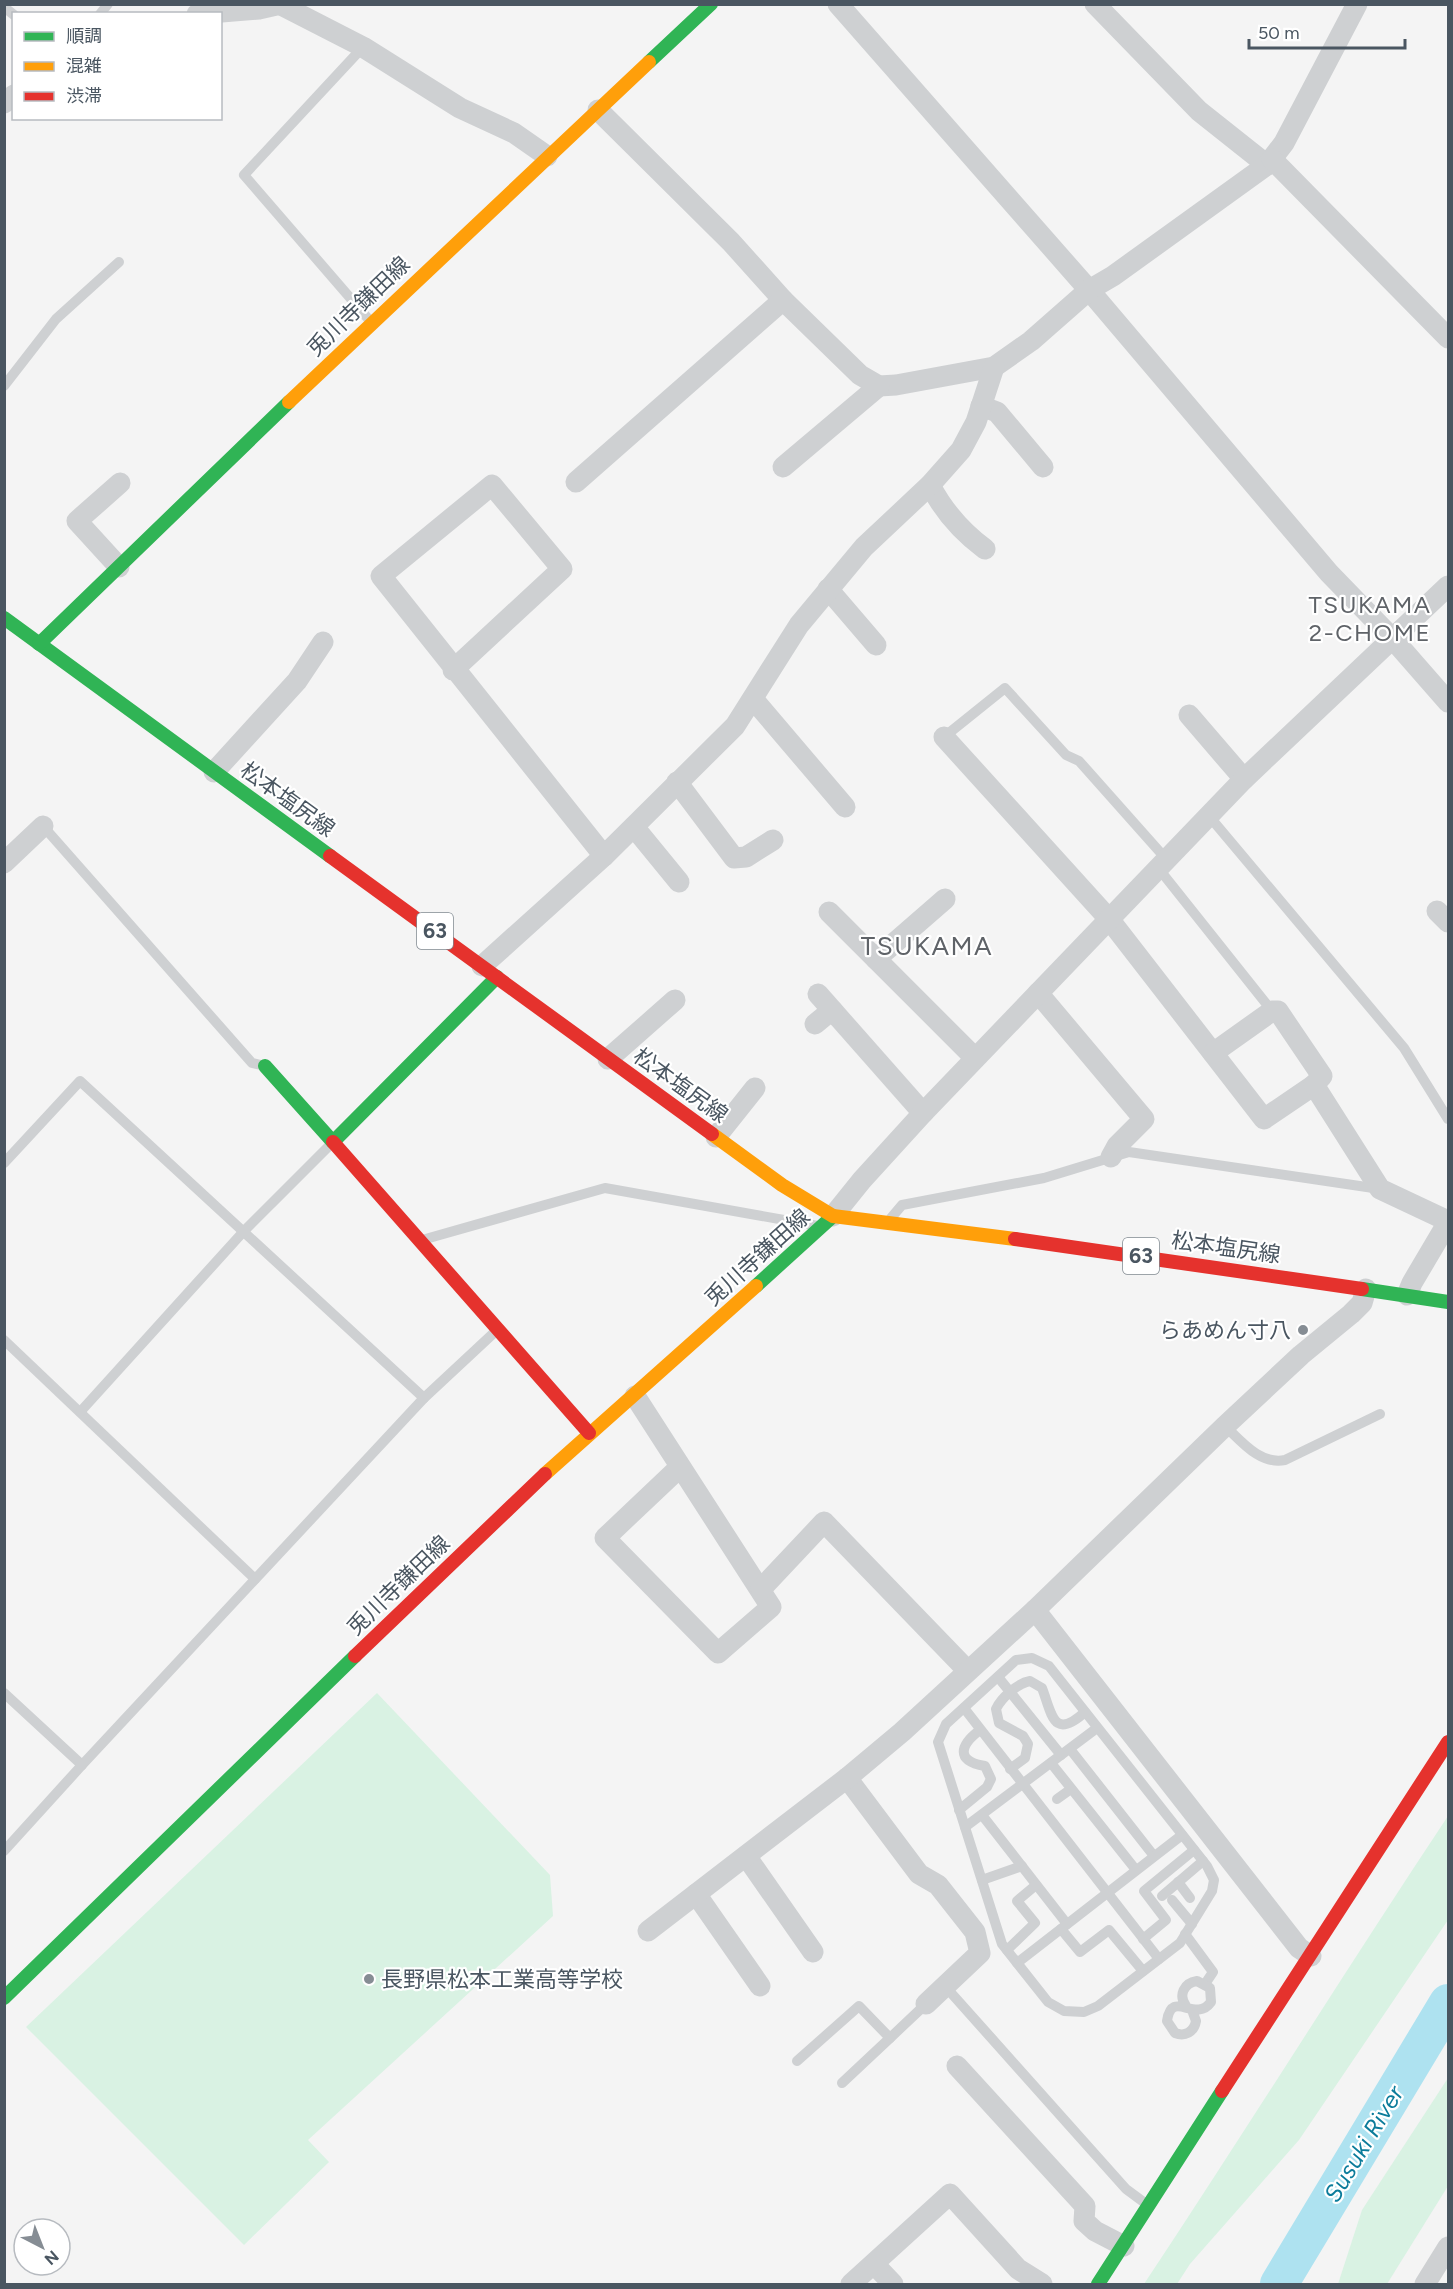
<svg xmlns="http://www.w3.org/2000/svg" width="1453" height="2289" font-family="Figtree,'Noto Sans JP',sans-serif">
  <style>
    .green { fill: #d9f2e3 }
    .lines { fill: none; stroke-linecap: round; stroke-linejoin: round }
    .river { stroke: #aee2f0; stroke-width: 38 }
    .lane { stroke: #ced0d2; stroke-width: 10 }
    .street { stroke: #ced0d2; stroke-width: 21 }
    .fast { stroke: #30b455; stroke-width: 14 }
    .slow { stroke: #ff9f0a; stroke-width: 14 }
    .jam { stroke: #e5322d; stroke-width: 14 }
    .poi-dot { fill: #868d94; stroke: #fff; stroke-width: 2 }
    .labels { text-anchor: middle; stroke-width: 4.5; stroke-linejoin: round; paint-order: stroke }
    .shield { fill: #fff; stroke: #808990; stroke-width: 1.5 }
    .shield-label { font-size: 21px; font-weight: bold; fill: #4a5661 }
    .street-label { font-size: 22px; fill: #4a5661; stroke: #fff }
    .poi-label { font-size: 22px; fill: #4a5661; stroke: #fff; text-anchor: end }
    .neighbourhood-label { font-size: 24px; letter-spacing: 1.5px; fill: #5f6368; stroke: #fff }
    .water-label { font-size: 24px; font-style: italic; fill: #0c7c9b; stroke: #fff }
    .quarter-label { font-size: 26px; letter-spacing: 1.5px; fill: #5f6368; stroke: #fff }
  </style>
  <rect width="100%" height="100%" fill="#f4f4f4"/>
  <g class="green">
    <path d="M377,1693L550,1875L553,1916L308,2140L329,2162L244,2245L26,2027Z"/>
    <path d="M1448,1816V1920L1299,2140L1190,2264L1177,2284H1144C1247,2129 1345,1971 1448,1816Z"/>
    <path d="M1448,2078V2186L1387,2284H1338L1362,2210Z"/>
  </g>
  <g class="lines">
    <path class="river" d="M1279,2284L1448,2003"/>
    <g class="lane">
      <path d="M4,7L14,15"/>
      <path d="M100,14L108,4"/>
      <path d="M363,47L244,175L371,322"/>
      <path d="M4,386L56,319L119,262"/>
      <path d="M944,737L1005,688L1066,755L1079,761L1167,860"/>
      <path d="M1209,816L1404,1048L1448,1119"/>
      <path d="M43,826L252,1063L265,1066"/>
      <path d="M1159,869L1272,1011"/>
      <path d="M4,1163L80,1081L424,1398"/>
      <path d="M891,1218L902,1205L1044,1178L1129,1152L1380,1189"/>
      <path d="M422,1240L605,1188L818,1226"/>
      <path d="M4,1340L255,1579"/>
      <path d="M81,1411L244,1231L333,1142"/>
      <path d="M1225,1426C1242,1442 1260,1465 1285,1460L1380,1414"/>
      <path d="M1032,1658L1049,1666L1207,1866L1214,1880L1212,1891L1180,1943L1098,2006L1084,2012L1064,2011L1048,2002L1002,1944L938,1742L946,1724L1016,1660Z"/>
      <path d="M998,1677L1061,1755"/>
      <path d="M4,1693L82,1765"/>
      <path d="M964,1708L1159,1959"/>
      <path d="M1070,1749L1154,1856"/>
      <path d="M1051,1763L1136,1870"/>
      <path d="M1010,1769L1025,1758L1028,1744L1023,1736L999,1723L996,1709C1001,1698 1018,1683 1030,1681L1042,1688C1052,1714 1053,1741 1085,1712"/>
      <path d="M1057,1799L1071,1789"/>
      <path d="M959,1810L987,1787L991,1779L985,1766C955,1761 960,1745 980,1730"/>
      <path d="M982,1815L1067,1924"/>
      <path d="M965,1827L1097,1728"/>
      <path d="M4,1851L82,1765L424,1398L497,1330"/>
      <path d="M982,1880L1022,1866"/>
      <path d="M1178,1882L1190,1898"/>
      <path d="M1162,1896L1203,1861"/>
      <path d="M1172,1900L1192,1924"/>
      <path d="M1061,1929L1080,1952L1109,1930L1143,1971"/>
      <path d="M1185,1934L1213,1972L1205,1984"/>
      <path d="M1143,1939L1166,1920L1144,1891L1194,1850"/>
      <path d="M1007,1950L1035,1923L1017,1901L1036,1885"/>
      <path d="M1017,1963L1182,1835"/>
      <path d="M944,1985L1126,2189L1149,2206"/>
      <path d="M1186,2006C1178,1995 1184,1983 1197,1981L1210,1988L1211,2002C1195,2024 1172,1988 1167,2021L1175,2033C1185,2037 1194,2032 1196,2021L1192,2010"/>
      <path d="M890,2038L926,2004"/>
      <path d="M797,2061L859,2006L890,2038L842,2083"/>
    </g>
    <g class="street">
      <path d="M838,4L1089,290L1329,573L1392,638L1448,702"/>
      <path d="M1095,4L1199,111L1267,165"/>
      <path d="M281,5L363,47L460,108L514,133L547,156"/>
      <path d="M197,14L259,9L281,4"/>
      <path d="M4,103L14,95"/>
      <path d="M598,110L731,242L783,300L860,375L879,386L896,385L994,367L1031,341L1089,290L1113,276L1267,165L1284,143L1357,4"/>
      <path d="M1272,159L1448,338"/>
      <path d="M981,406L997,412L1043,467"/>
      <path d="M783,467L879,386"/>
      <path d="M576,482L783,300"/>
      <path d="M930,485C943,510 962,532 985,549"/>
      <path d="M119,567L77,521L120,483"/>
      <path d="M828,589L876,645"/>
      <path d="M453,670L562,569L492,485L381,576L604,856"/>
      <path d="M753,699L845,807"/>
      <path d="M1189,715L1244,779"/>
      <path d="M944,737L1109,919L1264,1119L1314,1085L1380,1189L1448,1221"/>
      <path d="M214,772L297,681L323,642"/>
      <path d="M677,782L734,858L746,857L773,840"/>
      <path d="M634,827L679,882"/>
      <path d="M4,863L43,826"/>
      <path d="M1437,911L1448,922"/>
      <path d="M829,912L975,1058"/>
      <path d="M876,959L945,899"/>
      <path d="M482,966L604,856L735,726L799,625L864,547L930,485L961,450L976,422L994,367"/>
      <path d="M1038,993L1144,1119L1117,1146L1111,1157"/>
      <path d="M818,994L923,1113"/>
      <path d="M815,1024L832,1010"/>
      <path d="M1213,1053L1272,1011H1278L1322,1076L1314,1085"/>
      <path d="M608,1059L675,1000"/>
      <path d="M716,1137L755,1088"/>
      <path d="M833,1216L862,1180L923,1113L1244,779L1448,586"/>
      <path d="M1407,1295L1412,1283L1448,1222"/>
      <path d="M635,1396L771,1607L718,1653L605,1538L680,1467"/>
      <path d="M761,1589L824,1522L967,1670"/>
      <path d="M1035,1610L1299,1948L1311,1956"/>
      <path d="M847,1778L919,1874L938,1885L975,1932L980,1953L926,2004"/>
      <path d="M746,1856L813,1952"/>
      <path d="M696,1894L760,1986"/>
      <path d="M648,1931L847,1778L902,1732L1035,1610L1225,1426L1301,1355L1351,1314L1362,1303L1366,1289"/>
      <path d="M957,2066L1085,2206L1084,2221L1095,2231L1124,2246"/>
      <path d="M874,2264L893,2284"/>
      <path d="M851,2284L950,2194L1018,2269L1042,2284"/>
      <path d="M1425,2284L1448,2247"/>
    </g>
    <g class="fast">
      <path d="M649,62L711,4"/>
      <path d="M4,618L330,856"/>
      <path d="M39,644L289,402"/>
      <path d="M265,1066L333,1142L497,977"/>
      <path d="M756,1286L833,1216"/>
      <path d="M1362,1289L1448,1302"/>
      <path d="M4,1998L355,1656"/>
      <path d="M1098,2284L1222,2091"/>
    </g>
    <g class="slow">
      <path d="M289,402L649,62"/>
      <path d="M712,1134L782,1185L833,1216L1015,1239"/>
      <path d="M545,1474L756,1286"/>
    </g>
    <g class="jam">
      <path d="M330,856L712,1134"/>
      <path d="M333,1142L589,1433"/>
      <path d="M1015,1239L1362,1289"/>
      <path d="M355,1656L545,1474"/>
      <path d="M1222,2091L1448,1742"/>
    </g>
  </g>
  <g class="poi-dot">
    <circle cx="1303" cy="1330" r="6"/>
    <circle cx="369" cy="1979" r="6"/>
  </g>
  <g class="labels">
    <g class="shield">
      <rect x="417" y="913" width="36" height="36" rx="4.5"/>
      <rect x="1123" y="1238" width="36" height="36" rx="4.5"/>
    </g>
    <g class="shield-label">
      <text x="435" y="938">63</text>
      <text x="1141" y="1263">63</text>
    </g>
    <g class="street-label">
      <text transform="translate(358 306) rotate(-44)" y="8">兎川寺鎌田線</text>
      <text transform="translate(288 799) rotate(36)" y="8">松本塩尻線</text>
      <text transform="translate(681 1085) rotate(36)" y="8">松本塩尻線</text>
      <text transform="translate(1226 1247) rotate(8)" y="8">松本塩尻線</text>
      <text transform="translate(757 1257) rotate(-42)" y="8">兎川寺鎌田線</text>
      <text transform="translate(398 1585) rotate(-44)" y="8">兎川寺鎌田線</text>
    </g>
    <g class="poi-label">
      <text x="1291" y="1338">らあめん寸八</text>
      <text x="381" y="1987" text-anchor="start">長野県松本工業高等学校</text>
    </g>
    <g class="neighbourhood-label">
      <text x="1370" y="613">TSUKAMA<tspan x="1370" dy="28">2-CHOME</tspan></text>
    </g>
    <g class="water-label">
      <text transform="translate(1364 2144) rotate(-59)" y="8">Susuki River</text>
    </g>
    <g class="quarter-label">
      <text x="927" y="955">TSUKAMA</text>
    </g>
  </g>
  <rect width="1453" height="2289" fill="none" stroke="#4a5661" stroke-width="12"/>
  <rect x="12" y="12" width="210" height="108" fill="#ffffff" stroke="#b7bbc0" stroke-width="1.5"/>
  <rect x="24" y="32" width="30" height="9" fill="#30b455" stroke="#b7bbc0" stroke-width="1.5"/>
  <text x="66" y="42" font-size="18" fill="#4a5661">順調</text>
  <rect x="24" y="62" width="30" height="9" fill="#ff9f0a" stroke="#b7bbc0" stroke-width="1.5"/>
  <text x="66" y="72" font-size="18" fill="#4a5661">混雑</text>
  <rect x="24" y="92" width="30" height="9" fill="#e5322d" stroke="#b7bbc0" stroke-width="1.5"/>
  <text x="66" y="102" font-size="18" fill="#4a5661">渋滞</text>
  <g transform="translate(42 2247) rotate(138)"><circle r="28" fill="#ffffff" stroke="#b7bbc0" stroke-width="1.5"/>
  <path d="M0-4.5L10 22L0 15L-10 22Z" fill="#868d94"/>
  <text y="-9" font-size="16" font-weight="bold" text-anchor="middle" fill="#4a5661">N</text>
  </g>
  <path d="M1249 39v9h156v-9" fill="none" stroke="#4a5661" stroke-width="3"/>
  <text x="1258" y="39" font-size="18" fill="#4a5661" stroke="#ffffff" stroke-width="4.5" paint-order="stroke">50 m</text>
</svg>
